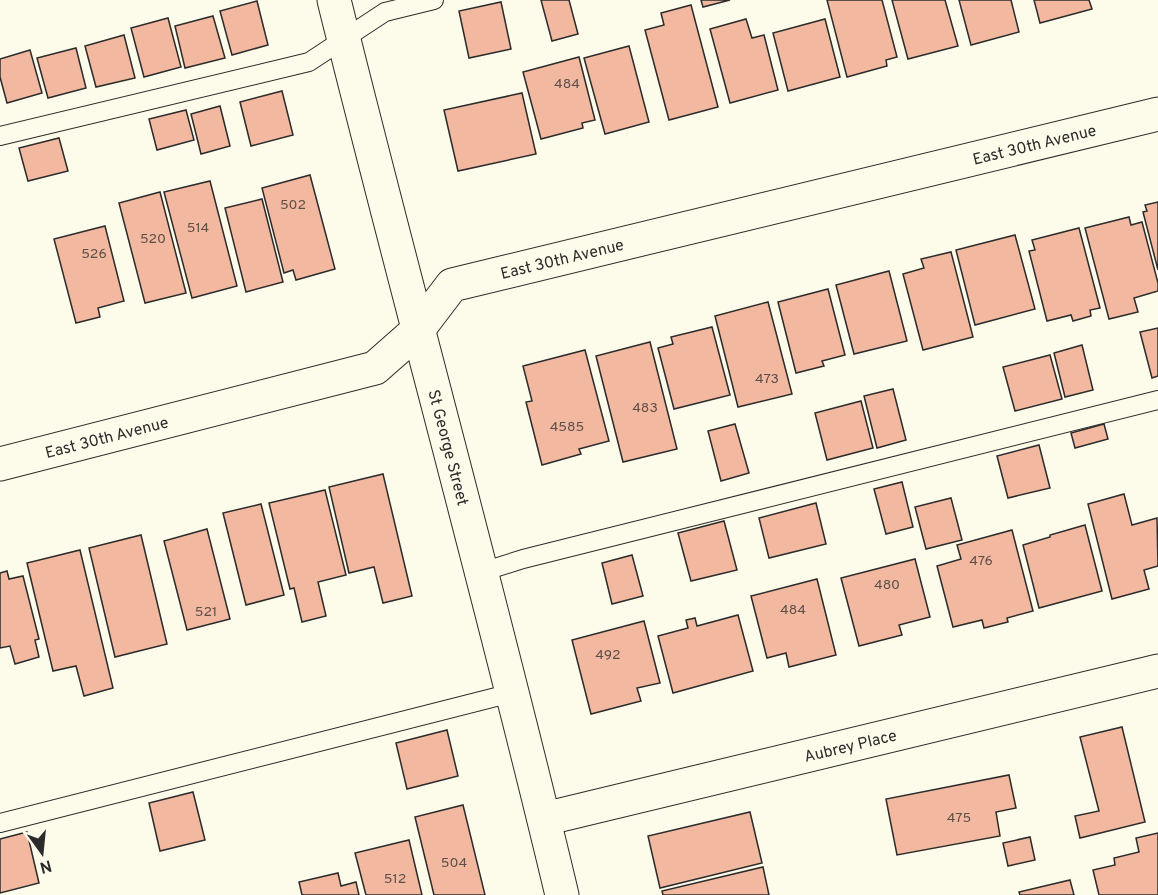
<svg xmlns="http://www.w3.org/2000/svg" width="1158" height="895" font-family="Overpass,sans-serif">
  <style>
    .building { fill: #f2b8a0; stroke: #2b2b2b; stroke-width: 1.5 }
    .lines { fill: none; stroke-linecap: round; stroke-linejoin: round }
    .service-casing { stroke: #2b2b2b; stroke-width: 20 }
    .minor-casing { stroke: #2b2b2b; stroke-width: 35 }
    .service { stroke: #fdfbea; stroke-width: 18 }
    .minor { stroke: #fdfbea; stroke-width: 33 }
    .labels { text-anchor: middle; stroke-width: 4.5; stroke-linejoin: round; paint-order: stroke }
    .number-label { font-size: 14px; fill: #5d4e48 }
    .street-label { font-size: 16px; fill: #2b2b2b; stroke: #fdfbea }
  </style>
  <rect width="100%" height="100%" fill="#fdfbea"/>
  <g class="building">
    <path d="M541,0H569L578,34L552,41Z"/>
    <path d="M701,0H730L703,7Z"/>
    <path d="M827,0H882L897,57L886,60L887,66L847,77Z"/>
    <path d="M892,0H945L958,46L908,59Z"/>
    <path d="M959,0H1011L1019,32L971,45Z"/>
    <path d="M1034,0H1089L1092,9L1040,23Z"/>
    <path d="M257,1L268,45L232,55L220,11Z"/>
    <path d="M501,2L511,49L469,58L459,11Z"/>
    <path d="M691,5L718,107L669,120L645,30L664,25L661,13Z"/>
    <path d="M213,16L225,58L185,68L175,26Z"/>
    <path d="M168,18L181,67L144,77L131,28Z"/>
    <path d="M746,19L752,38L764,35L778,90L730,103L710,29Z"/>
    <path d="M825,19L840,77L788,91L773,33Z"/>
    <path d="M124,35L135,78L96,87L85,46Z"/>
    <path d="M629,46L649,122L605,134L584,58Z"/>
    <path d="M76,48L86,88L48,98L37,58Z"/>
    <path d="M30,50L42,93L7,103L0,77V59Z"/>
    <path d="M579,57L595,120L582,123L583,128L541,139L523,72Z"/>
    <path d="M282,91L293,135L251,146L240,102Z"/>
    <path d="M522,93L536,154L458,171L444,110Z"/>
    <path d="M220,106L230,146L201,154L191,114Z"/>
    <path d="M186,110L194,140L157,150L149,119Z"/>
    <path d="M59,138L68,171L28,181L19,148Z"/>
    <path d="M310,175L335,269L296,280L293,270L284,273L262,188Z"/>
    <path d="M210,181L237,286L192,298L164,192Z"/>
    <path d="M160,192L186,293L145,303L119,203Z"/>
    <path d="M262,199L283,282L246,292L225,208Z"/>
    <path d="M1158,202V270L1143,212L1147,211L1145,205Z"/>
    <path d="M1129,217L1131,225L1142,222L1158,283V291L1134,298L1138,312L1109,319L1085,228Z"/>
    <path d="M105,226L124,301L98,308L100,317L76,323L54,239Z"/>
    <path d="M1079,228L1100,308L1090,310L1091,316L1073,321L1071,315L1047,321L1029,251L1035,250L1032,240Z"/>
    <path d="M1015,235L1035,309L975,325L956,250Z"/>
    <path d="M951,252L973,337L923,350L903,274L924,268L921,259Z"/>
    <path d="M889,271L907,341L854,354L836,285Z"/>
    <path d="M828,289L845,355L822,361L824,366L796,373L778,302Z"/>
    <path d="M768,302L792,394L738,407L715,316Z"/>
    <path d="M712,327L730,395L674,409L658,348L673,344L671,337Z"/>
    <path d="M1158,328V376L1152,378L1140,332Z"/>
    <path d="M650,342L677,449L623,462L596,356Z"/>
    <path d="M1082,345L1093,390L1065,397L1054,353Z"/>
    <path d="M585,350L609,441L579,449L581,454L542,465L526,402L532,401L523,366Z"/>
    <path d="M1050,355L1062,399L1015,411L1003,367Z"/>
    <path d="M893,389L906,440L877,448L864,396Z"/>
    <path d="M861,401L873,448L827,460L815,413Z"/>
    <path d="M735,424L749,473L721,481L708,431Z"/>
    <path d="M1104,424L1108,439L1075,448L1071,433Z"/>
    <path d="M1039,445L1050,488L1008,498L997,456Z"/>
    <path d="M383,474L412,596L383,603L374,567L349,573L329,487Z"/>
    <path d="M902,482L913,527L886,534L874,489Z"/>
    <path d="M325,490L346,575L318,582L326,616L302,622L294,588L290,589L269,503Z"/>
    <path d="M1124,494L1132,525L1157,518L1158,566L1144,570L1149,589L1112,599L1088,504Z"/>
    <path d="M951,498L962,540L926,549L915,507Z"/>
    <path d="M816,503L826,544L769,558L759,518Z"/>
    <path d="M261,504L284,595L246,605L223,513Z"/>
    <path d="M724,521L737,570L691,581L678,533Z"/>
    <path d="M1085,525L1102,591L1039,608L1023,545L1050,537V535Z"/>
    <path d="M207,529L230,619L187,630L164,541Z"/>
    <path d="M1012,530L1033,611L1007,618L1008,622L984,628L982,620L953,627L937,566L961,559L957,545Z"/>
    <path d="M141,535L167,644L115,657L89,548Z"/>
    <path d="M80,550L113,688L84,696L76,666L53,671L27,563Z"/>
    <path d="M632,555L643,596L612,604L602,563Z"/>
    <path d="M915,559L930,617L899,625L902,635L859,646L841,578Z"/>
    <path d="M7,571L9,579L23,576L39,639L35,640L39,657L15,664L10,646L0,648V573Z"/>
    <path d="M817,579L836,655L789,667L786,653L767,658L751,596Z"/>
    <path d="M738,615L753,671L673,693L658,636L688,628L686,620L695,618L697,626Z"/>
    <path d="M644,621L660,683L637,688L641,701L591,714L572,640Z"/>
    <path d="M1122,727L1145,822L1080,838L1075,816L1099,811L1080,737Z"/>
    <path d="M447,730L458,776L407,789L396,743Z"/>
    <path d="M1009,775L1016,808L996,812L1000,836L897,855L886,799Z"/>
    <path d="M193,792L205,840L160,851L149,803Z"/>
    <path d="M463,805L485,895H434L415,817Z"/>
    <path d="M750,812L762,863L660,888L648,836Z"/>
    <path d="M27,832L39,883L0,893V839Z"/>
    <path d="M1158,833V895H1099L1093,870L1115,865L1114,858L1139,852L1136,838Z"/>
    <path d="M1030,837L1035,860L1008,866L1003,843Z"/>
    <path d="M409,840L422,895H366L355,853Z"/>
    <path d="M763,867L769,895H663L662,891Z"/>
    <path d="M338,873L341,886L356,882L359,895H302L299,882Z"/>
    <path d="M1070,880L1074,895H1020L1019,892Z"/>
  </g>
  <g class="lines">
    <g class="service-casing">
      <g id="service">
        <path d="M0,136L309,62L385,12L434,0"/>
        <path d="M482,572L523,559L1158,400"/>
        <path d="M0,823L512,693"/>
      </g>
    </g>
    <g class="minor-casing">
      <g id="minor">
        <path id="s1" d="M334,0C408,299 491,596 562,895"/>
        <path id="s2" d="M0,464L375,368L417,331L452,285L1158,114"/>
        <path id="s3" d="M544,819L1158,671"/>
      </g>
    </g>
    <use href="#service" class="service"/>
    <use href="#minor" class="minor"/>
  </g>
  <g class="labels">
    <g class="number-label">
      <text x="567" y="88">484</text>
      <text x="293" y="209">502</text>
      <text x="198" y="232">514</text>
      <text x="153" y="243">520</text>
      <text x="94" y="258">526</text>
      <text x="767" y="383">473</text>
      <text x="645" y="412">483</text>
      <text x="567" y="431">4585</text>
      <text x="981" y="565">476</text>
      <text x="887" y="589">480</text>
      <text x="793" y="614">484</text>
      <text x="206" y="616">521</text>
      <text x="608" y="659">492</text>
      <text x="959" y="822">475</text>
      <text x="454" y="867">504</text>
      <text x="395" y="883">512</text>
    </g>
    <g class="street-label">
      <text dy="6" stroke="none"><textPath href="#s2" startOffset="1100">East 30th Avenue</textPath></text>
      <text dy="6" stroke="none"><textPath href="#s2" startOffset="614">East 30th Avenue</textPath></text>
      <text dy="6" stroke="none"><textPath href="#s2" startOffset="110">East 30th Avenue</textPath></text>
      <text dy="6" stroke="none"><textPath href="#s1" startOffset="462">St George Street</textPath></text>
      <text dy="6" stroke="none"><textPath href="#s3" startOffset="315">Aubrey Place</textPath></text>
    </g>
  </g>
  <g transform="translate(42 853) rotate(165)" stroke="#fdfbea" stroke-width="4.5" paint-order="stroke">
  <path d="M0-4.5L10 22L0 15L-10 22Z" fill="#2b2b2b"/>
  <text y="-9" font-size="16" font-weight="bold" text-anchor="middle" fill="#2b2b2b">N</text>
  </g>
</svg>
